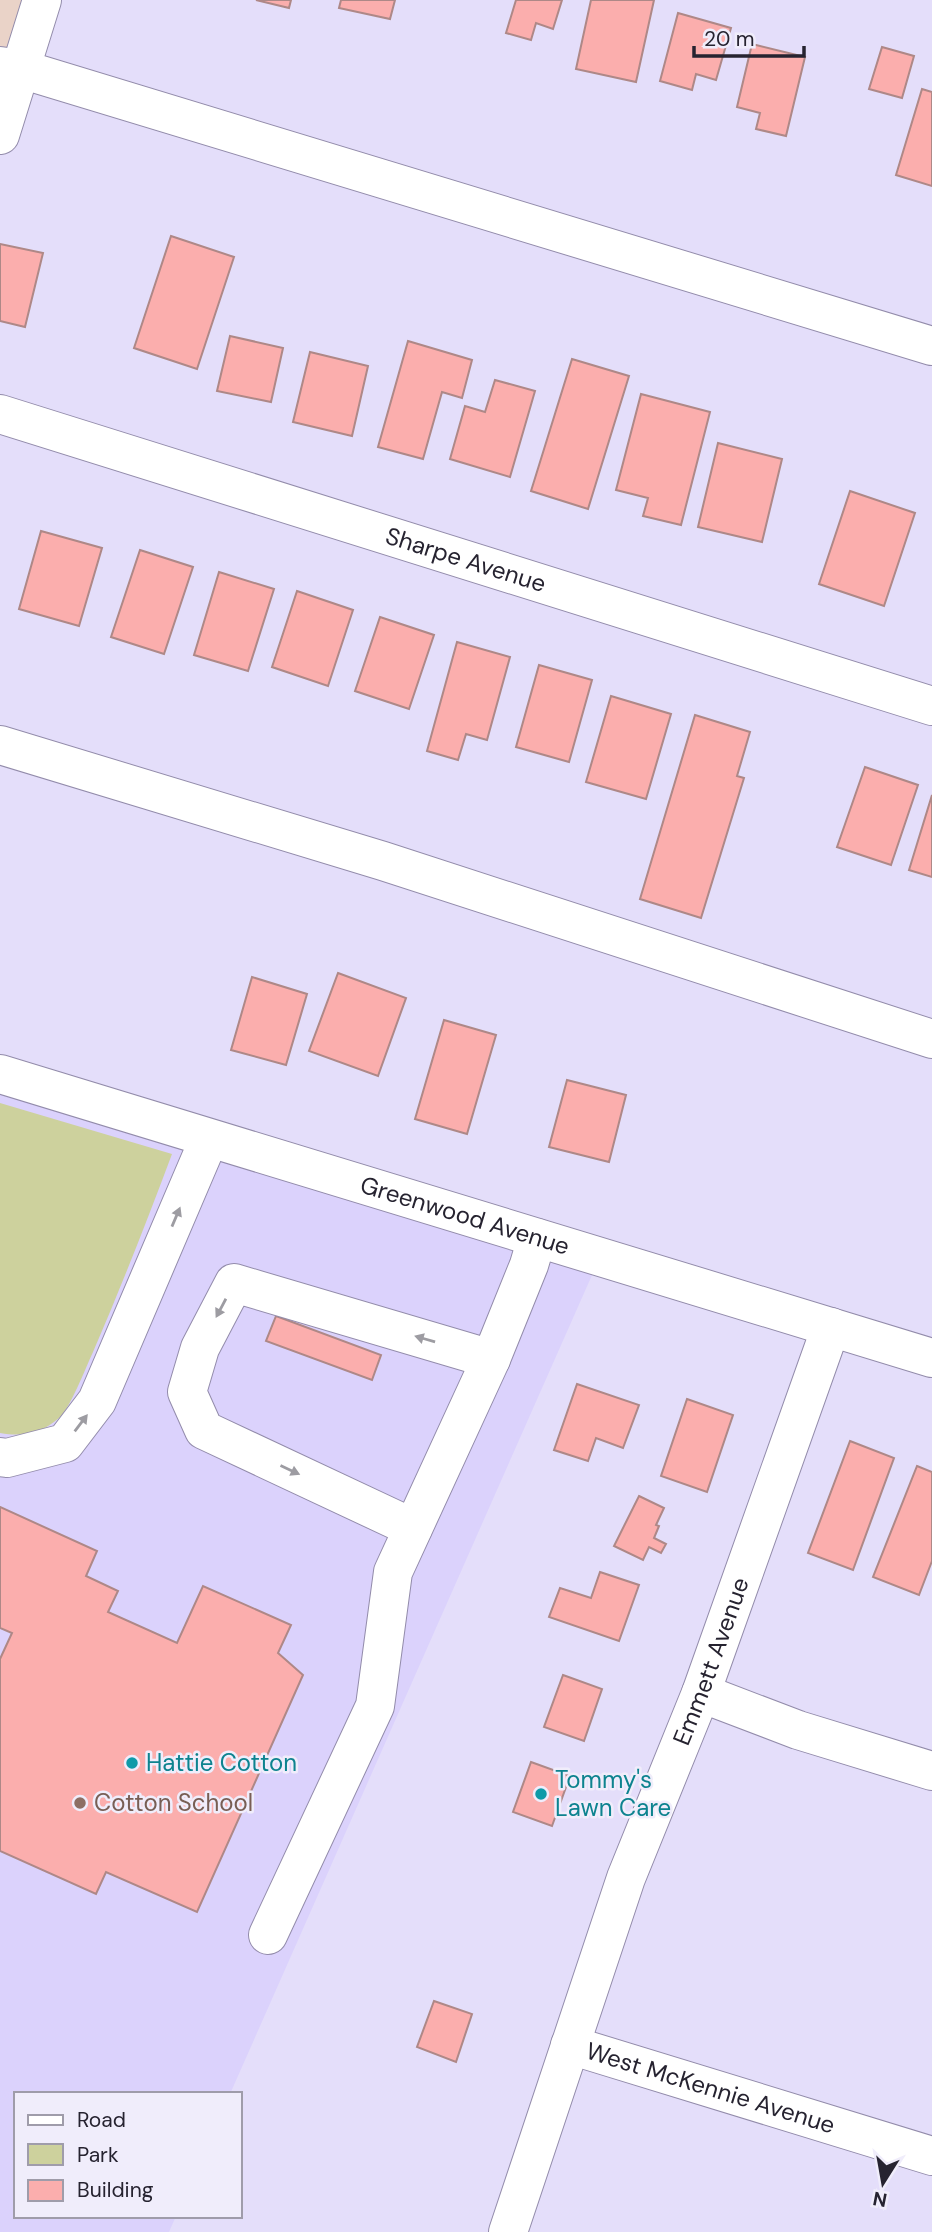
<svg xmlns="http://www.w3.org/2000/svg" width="932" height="2232" font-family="'DM Sans',sans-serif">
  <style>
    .commercial { fill: #ead3c8 }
    .built { fill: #dbd2fc }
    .green { fill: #cdd19d }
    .building { fill: #fbaead; stroke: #ae8887; stroke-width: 2 }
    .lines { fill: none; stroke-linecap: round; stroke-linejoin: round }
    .minor-casing { stroke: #938cab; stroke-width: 40 }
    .minor { stroke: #fff; stroke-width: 38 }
    .oneway { fill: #9d9ca2 }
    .culture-dot { fill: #0f9aa8; stroke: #f0edfb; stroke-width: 2.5 }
    .education-dot { fill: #8d6e63; stroke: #f0edfb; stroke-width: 2.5 }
    .labels { text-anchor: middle; stroke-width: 5; stroke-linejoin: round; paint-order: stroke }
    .street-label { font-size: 24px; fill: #262330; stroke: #f0edfb }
    .culture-label { font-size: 24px; fill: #0d838f; stroke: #f0edfb; text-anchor: start }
    .education-label { font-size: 24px; fill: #785e54; stroke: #f0edfb; text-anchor: start }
  </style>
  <rect width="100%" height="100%" fill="#e4defa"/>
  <path class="commercial" d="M0,0H42L0,66Z"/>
  <path class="built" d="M0,1074L600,1257L230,2094H16V2216H176L169,2232H0Z"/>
  <path class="green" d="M0,1103L172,1154C147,1221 121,1287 93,1352C85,1369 71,1407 59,1418C41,1434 23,1437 0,1433Z"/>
  <g class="building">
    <path d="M256,0H291L289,8Z"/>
    <path d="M341,0H395L390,19L339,8Z"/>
    <path d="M516,0H562L553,29L536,23L531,40L506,33Z"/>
    <path d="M591,0H654L636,82L576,69Z"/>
    <path d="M678,13L731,28L716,80L696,74L692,90L660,81Z"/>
    <path d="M752,44L805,57L786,136L756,129L760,113L737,107Z"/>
    <path d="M882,47L914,56L902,98L869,89Z"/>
    <path d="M922,89L932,92V186L896,175Z"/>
    <path d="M171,236L234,257L197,369L134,348Z"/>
    <path d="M0,244L43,253L25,327L0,321Z"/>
    <path d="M230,336L283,348L271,402L217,391Z"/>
    <path d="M408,341L472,360L462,398L442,392L423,459L378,447Z"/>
    <path d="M310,352L368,366L352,436L293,422Z"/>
    <path d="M572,359L629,376L588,509L531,491Z"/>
    <path d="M495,380L535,391L510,477L450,459L465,406L485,412Z"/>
    <path d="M641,394L710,412L681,525L643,516L648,498L616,490Z"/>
    <path d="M718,443L782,459L762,542L698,527Z"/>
    <path d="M850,491L915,513L884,606L819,584Z"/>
    <path d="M41,531L102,548L79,626L19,609Z"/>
    <path d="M140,550L193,567L164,654L111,637Z"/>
    <path d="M219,572L274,589L248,671L194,655Z"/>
    <path d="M297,591L353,610L328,686L272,667Z"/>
    <path d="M380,617L434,635L409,709L355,691Z"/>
    <path d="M457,642L510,657L487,740L466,734L458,760L427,751Z"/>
    <path d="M539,665L592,680L569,762L516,747Z"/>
    <path d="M611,696L671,714L646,799L586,782Z"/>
    <path d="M695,715L750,732L737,776L744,778L701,918L640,899Z"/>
    <path d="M865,767L918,785L891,865L837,847Z"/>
    <path d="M932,795V877L909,870Z"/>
    <path d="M338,973L406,998L378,1076L309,1051Z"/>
    <path d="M252,977L307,994L286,1065L231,1050Z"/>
    <path d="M444,1020L496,1035L467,1134L415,1119Z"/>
    <path d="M567,1080L626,1095L609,1162L549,1147Z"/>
    <path d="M276,1316L381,1355L372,1380L266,1341Z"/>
    <path d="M577,1384L639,1405L623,1448L596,1438L588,1461L554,1450Z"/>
    <path d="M687,1399L733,1415L707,1492L661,1476Z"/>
    <path d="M850,1441L894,1458L853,1570L808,1553Z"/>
    <path d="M917,1466L932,1472V1561L919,1595L873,1577Z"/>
    <path d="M639,1496L664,1508L656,1525L659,1526L654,1538L666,1544L661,1553L649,1547L643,1560L614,1546Z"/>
    <path d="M0,1507L97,1551L86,1576L118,1591L108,1612L177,1643L203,1586L291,1625L278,1653L303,1675L197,1912L106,1872L96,1894L0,1851V1659L12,1633L0,1628Z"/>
    <path d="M600,1572L639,1585L619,1641L549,1617L560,1588L591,1598Z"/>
    <path d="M563,1675L602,1689L584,1741L544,1727Z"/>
    <path d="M531,1762L570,1776L552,1826L513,1812Z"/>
    <path d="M434,2001L472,2014L456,2062L417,2047Z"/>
  </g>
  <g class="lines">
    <g class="minor-casing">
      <g id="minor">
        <path d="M0,66L21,69L932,346"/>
        <path d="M0,135L42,0"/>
        <path id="s1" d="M0,414L932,706"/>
        <path d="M0,745L383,861L932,1039"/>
        <path id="s2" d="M0,1074L932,1358"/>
        <path d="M0,1457L7,1458L65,1443L97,1401L209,1139"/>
        <path d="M413,1528L204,1430L187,1392L200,1348L234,1283L491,1359"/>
        <path d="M701,1693L798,1730L932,1771"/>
        <path d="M268,1935L375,1706L393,1572L491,1359L529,1265L537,1238"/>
        <path id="s3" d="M570,2045L932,2156"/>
        <path id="s4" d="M508,2232L626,1878L701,1693L831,1327"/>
      </g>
    </g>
    <use href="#minor" class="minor"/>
  </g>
  <defs><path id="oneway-solid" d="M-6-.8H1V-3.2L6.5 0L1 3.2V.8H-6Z" transform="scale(1.75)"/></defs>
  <g class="oneway">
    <use href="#oneway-solid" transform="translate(176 1217) rotate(-67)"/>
    <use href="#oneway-solid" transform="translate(221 1308) rotate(118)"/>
    <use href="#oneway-solid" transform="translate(425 1339) rotate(-164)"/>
    <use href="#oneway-solid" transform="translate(81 1423) rotate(-53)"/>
    <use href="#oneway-solid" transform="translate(290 1470) rotate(25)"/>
  </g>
  <g class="culture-dot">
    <circle cx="132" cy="1763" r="7"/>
    <circle cx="541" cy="1794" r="7"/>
  </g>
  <circle class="education-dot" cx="80" cy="1803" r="7"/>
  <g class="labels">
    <g class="street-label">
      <text dy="8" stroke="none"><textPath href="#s1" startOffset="488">Sharpe Avenue</textPath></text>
      <text dy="8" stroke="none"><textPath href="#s2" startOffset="486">Greenwood Avenue</textPath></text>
      <text dy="8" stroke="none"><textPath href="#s4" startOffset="606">Emmett Avenue</textPath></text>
      <text dy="8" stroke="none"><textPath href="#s3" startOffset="147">West McKennie Avenue</textPath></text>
    </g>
    <g class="culture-label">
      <text x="146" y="1771">Hattie Cotton</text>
      <text x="555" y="1788">Tommy's<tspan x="555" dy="28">Lawn Care</tspan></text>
    </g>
    <g class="education-label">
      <text x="94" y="1811">Cotton School</text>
    </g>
  </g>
  <rect x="14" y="2092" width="228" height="126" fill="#f0edfb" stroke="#9f9caa" stroke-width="2"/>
  <rect x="28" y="2115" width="35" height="10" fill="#ffffff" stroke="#9f9caa" stroke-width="2"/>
  <text x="77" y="2127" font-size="21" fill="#262330">Road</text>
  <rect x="28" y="2144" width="35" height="21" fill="#cdd19d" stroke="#9f9caa" stroke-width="2"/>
  <text x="77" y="2162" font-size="21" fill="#262330">Park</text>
  <rect x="28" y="2180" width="35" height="21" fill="#fbaead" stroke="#9f9caa" stroke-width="2"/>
  <text x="77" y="2197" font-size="21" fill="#262330">Building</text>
  <g transform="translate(883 2183) rotate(191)" stroke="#f0edfb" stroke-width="5" paint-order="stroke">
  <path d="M0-5L12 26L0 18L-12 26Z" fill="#262330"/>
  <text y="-10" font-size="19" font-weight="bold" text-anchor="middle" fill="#262330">N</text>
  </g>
  <path d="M694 46v10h110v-10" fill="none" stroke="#262330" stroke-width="3.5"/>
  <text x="704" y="46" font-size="21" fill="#262330" stroke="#f0edfb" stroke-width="5" paint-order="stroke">20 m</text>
</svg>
